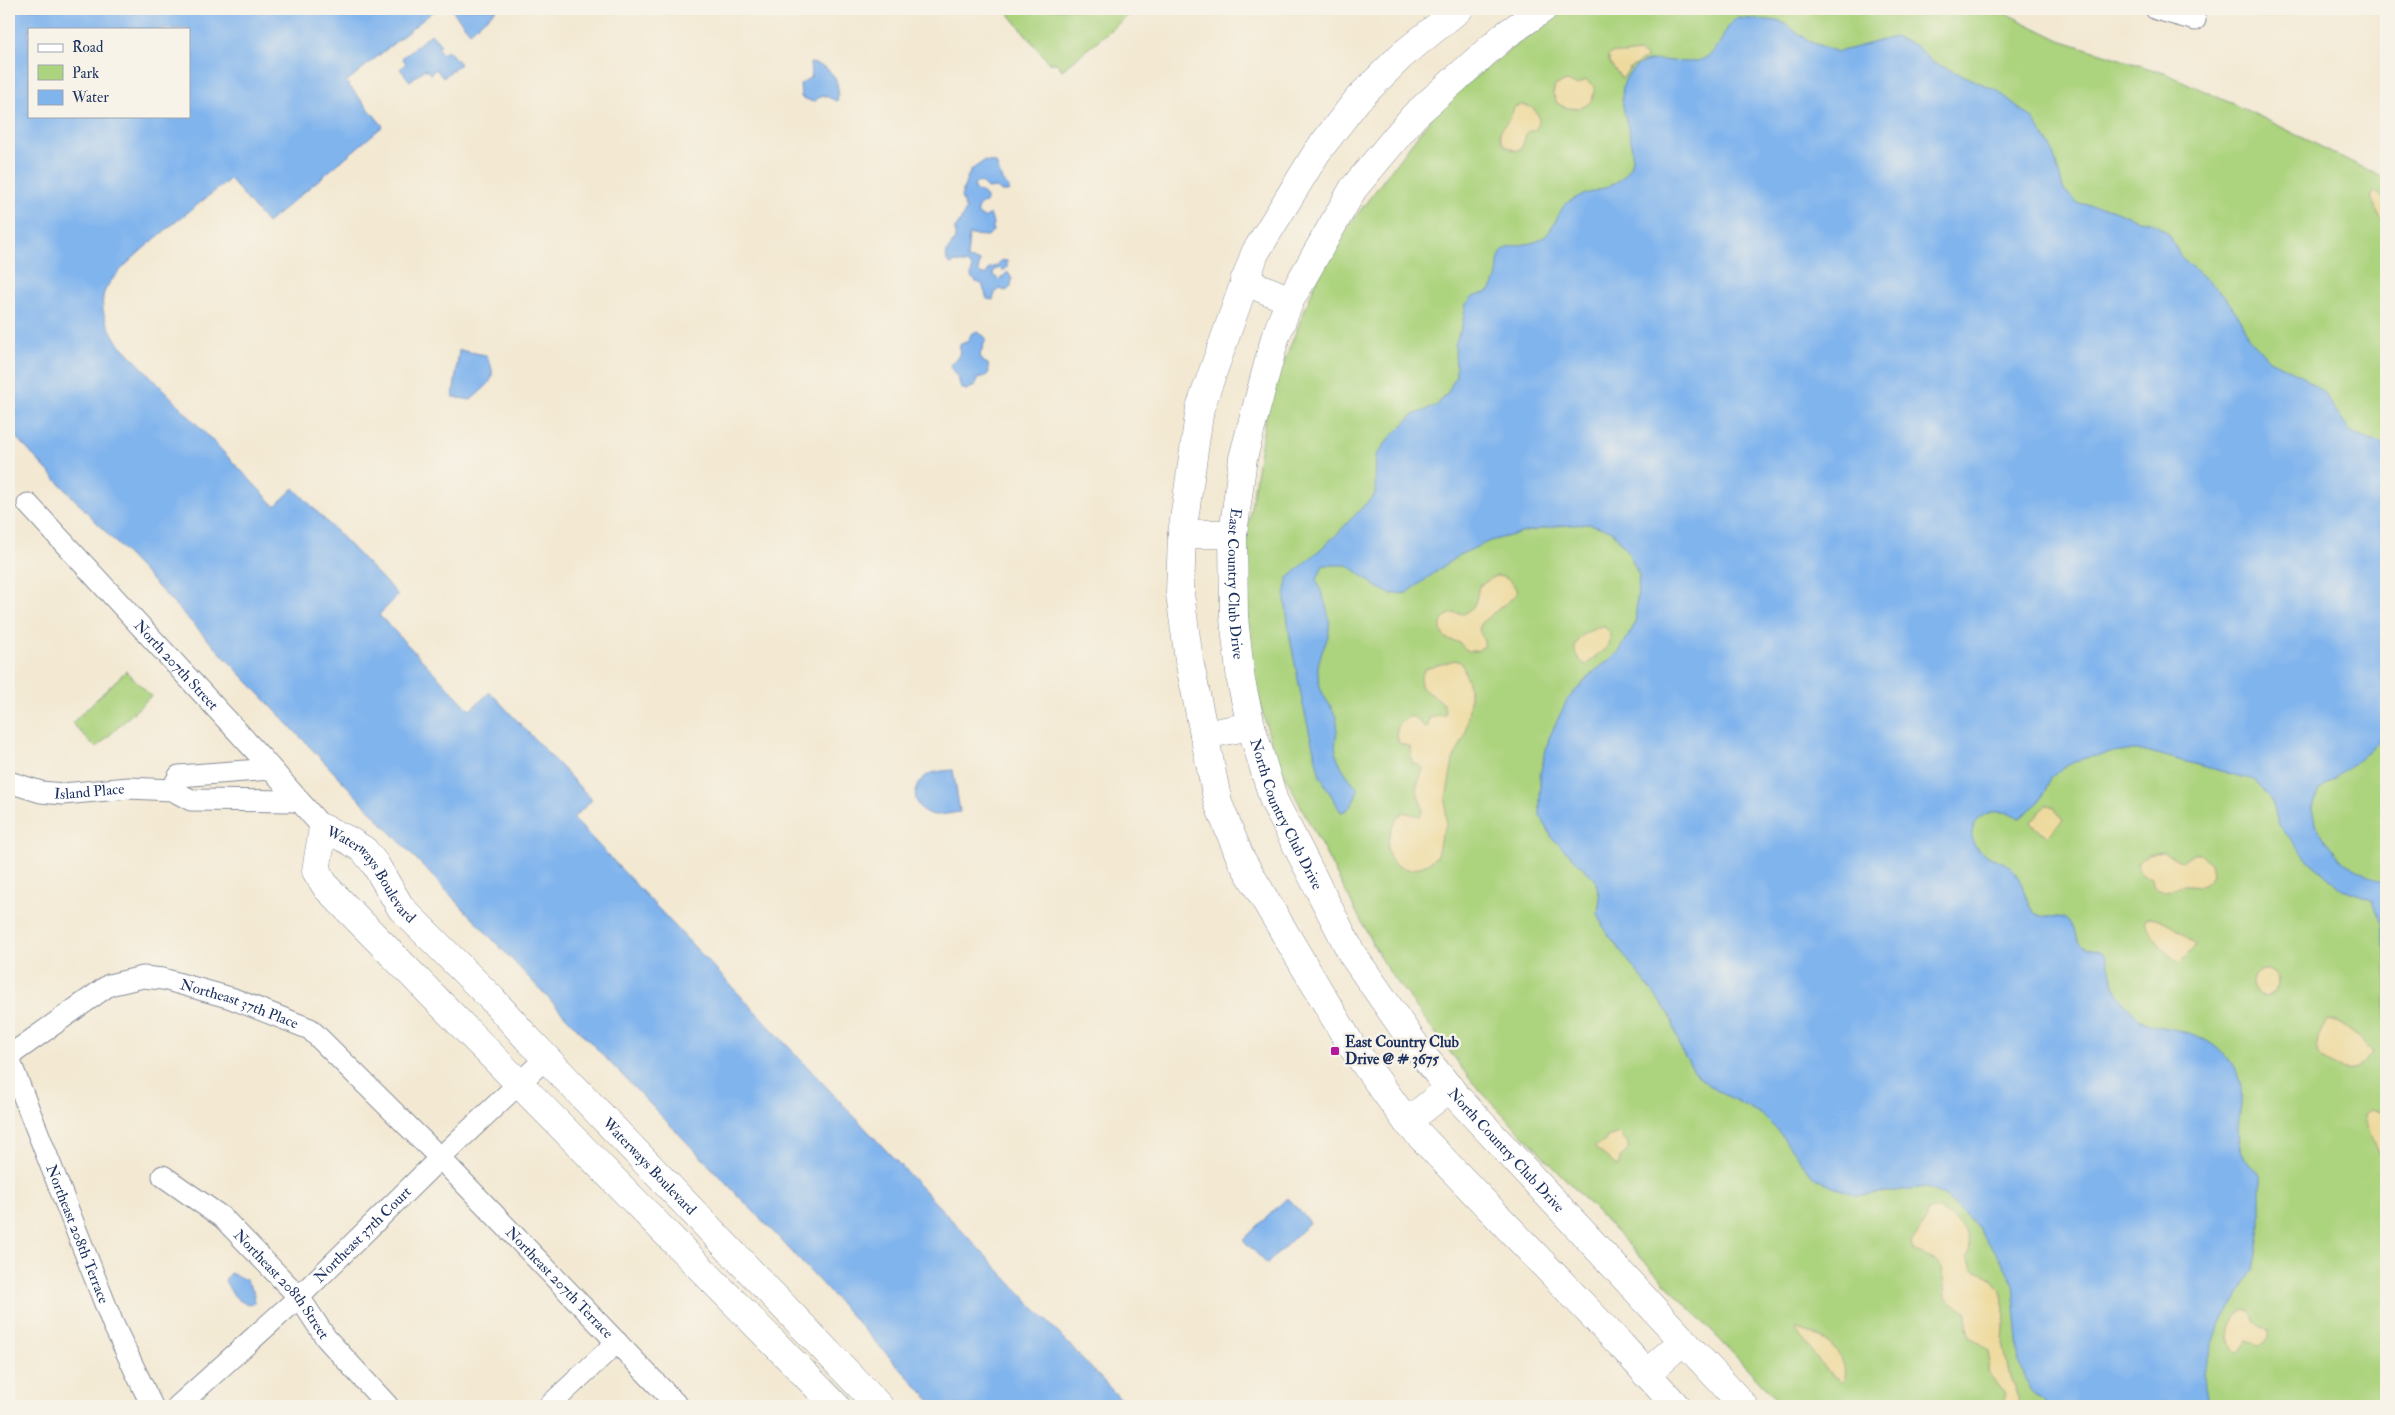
<svg xmlns="http://www.w3.org/2000/svg" width="2395" height="1415" font-family="'IM FELL Double Pica',serif">
  <style>
    .green { fill: #acd37d; stroke: #64816e }
    .sand { fill: #eeda9e; stroke: #84847e }
    .water { fill: #80b4ed; stroke: #4e72a6; fill-rule: evenodd }
    .lines { fill: none; stroke-linecap: round; stroke-linejoin: round }
    .street-casing { stroke: #878c98; stroke-width: 23 }
    .secondary-casing { stroke: #878c98; stroke-width: 29 }
    .street { stroke: #fff; stroke-width: 21 }
    .secondary { stroke: #fff; stroke-width: 28 }
    .poi-dot { fill: #b5179e; stroke: #f7f3e8; stroke-width: 2 }
    .labels { text-anchor: middle; stroke-width: 5; stroke-linejoin: round; paint-order: stroke }
    .street-label { font-size: 15px; fill: #1b2f5e; stroke: #f7f3e8 }
    .poi-label { font-size: 15px; font-weight: bold; fill: #1b2f5e; stroke: #f7f3e8; text-anchor: start }
  </style>
  <rect width="100%" height="100%" fill="#f7f3e8"/>
  <filter id="ink" filterUnits="userSpaceOnUse"><feTurbulence type="fractalNoise" baseFrequency=".02" numOctaves="2"/><feDisplacementMap in="SourceGraphic" scale="10" xChannelSelector="R" yChannelSelector="G"/><feConvolveMatrix kernelMatrix="1 2 1 2 8 2 1 2 1" color-interpolation-filters="sRGB"/></filter>
  <filter id="wash" filterUnits="userSpaceOnUse"><feTurbulence type="fractalNoise" baseFrequency=".0096" numOctaves="4" result="noise"/><feDisplacementMap in="SourceGraphic" scale="20" xChannelSelector="R" yChannelSelector="G"/><feGaussianBlur stdDeviation="1.12" result="paint"/><feColorMatrix in="noise" values="0 0 0 0 0 0 0 0 0 0 0 0 0 0 0 0 0 1.4 0 .05"/><feComposite in="paint" operator="in"/></filter>
  <g filter="url(#wash)">
    <rect width="100%" height="100%" fill="#f3e9d3"/>
    <g class="green">
      <path d="M1005,9H1136L1062,70L1057,63H1049Z"/>
      <path d="M1562,9H1997L2060,40L2167,74L2259,116L2386,179V1406H1781L1770,1392L1473,1083L1383,963L1276,759L1252,676L1243,556L1268,402L1327,254L1443,102Z"/>
      <path d="M126,671L151,696L96,748L72,723Z"/>
    </g>
    <g class="sand">
      <path d="M1613,52L1623,54L1639,52L1647,57L1629,69L1622,79L1610,63L1608,56Z"/>
      <path d="M1586,80L1594,86C1597,108 1573,114 1557,103L1553,93L1555,86L1566,81L1577,85Z"/>
      <path d="M1521,105C1535,105 1545,118 1535,130L1527,132L1522,147L1516,151L1504,145C1495,129 1503,130 1509,119C1511,116 1513,111 1514,107Z"/>
      <path d="M2374,192L2386,200V225L2380,217L2371,198Z"/>
      <path d="M1495,576C1506,576 1513,581 1517,592L1515,596L1482,622L1479,629L1484,642V646L1477,651H1467L1460,643L1445,638C1434,624 1446,609 1463,614C1477,609 1476,598 1479,586Z"/>
      <path d="M1605,627L1610,633L1609,645L1586,665C1561,649 1583,628 1605,627Z"/>
      <path d="M1455,660L1462,663L1470,689V701L1465,736L1453,760L1446,799V825L1441,837L1437,856L1425,865L1411,870C1406,869 1400,867 1396,865C1379,853 1391,822 1403,812L1420,816L1423,810L1416,788L1423,769L1421,766L1412,763L1410,747L1399,743C1394,728 1398,721 1412,716L1425,727L1428,726L1429,718L1445,715C1448,689 1407,699 1425,669Z"/>
      <path d="M2046,805L2053,806L2063,820L2047,836L2030,823Z"/>
      <path d="M2164,852L2182,862L2193,854H2200L2211,863L2213,874C2204,890 2200,885 2186,885C2173,885 2166,898 2153,886L2152,878L2141,875L2137,865L2147,854Z"/>
      <path d="M2148,917C2167,918 2183,934 2196,946L2179,963C2164,951 2152,938 2145,921Z"/>
      <circle cx="2265" cy="983" r="13"/>
      <path d="M2327,1020C2345,1021 2362,1040 2373,1053C2368,1057 2362,1065 2356,1069C2344,1075 2320,1061 2318,1049C2315,1038 2323,1029 2327,1020Z"/>
      <path d="M2370,1109L2383,1113L2386,1119L2385,1152L2377,1151L2365,1121L2364,1113Z"/>
      <path d="M1619,1133L1628,1143V1150L1621,1157L1618,1167L1594,1147L1605,1141L1607,1137Z"/>
      <path d="M1932,1209C1952,1212 1978,1236 1967,1257L1974,1270L1992,1278L2000,1289L2005,1308L2003,1344L2010,1377L2021,1406H2002L2005,1394L1988,1371L1989,1350L1970,1336L1967,1327V1313L1953,1304L1945,1296L1942,1267L1936,1261L1913,1251L1911,1243L1925,1222L1927,1212Z"/>
      <path d="M2243,1310H2249C2252,1313 2252,1317 2255,1321C2260,1328 2271,1326 2269,1338L2260,1345L2248,1341L2240,1352L2234,1351C2223,1338 2229,1318 2243,1310Z"/>
      <path d="M1795,1329C1800,1329 1823,1337 1827,1341C1838,1349 1850,1369 1842,1382L1826,1370Z"/>
    </g>
    <g class="water">
      <path d="M9,9H436L346,82L383,126L267,223L230,179C204,201 113,266 104,293C99,311 108,325 116,340L275,506L294,488L398,595L379,615L470,710L490,692L592,800L573,818L1127,1406H935L780,1239L571,1022L9,430ZM29,29H189V116H29Z"/>
      <path d="M451,9H497L470,32Z"/>
      <path d="M1736,18L1780,21L1813,43L1838,52L1894,37L1915,45L1932,62L1998,91L2032,118L2051,146L2064,191L2078,203L2111,209L2138,220L2151,222L2169,234L2180,256L2223,294L2240,318L2248,337L2269,360L2301,375L2323,392L2350,431L2369,440L2386,444V734L2361,758L2320,790L2312,809L2316,826L2341,861L2386,885V951L2383,942V924L2371,899L2340,888L2307,859L2279,825L2271,799L2254,780L2146,751H2120L2081,759L2062,768L2052,777L2039,802L2020,818C2006,810 1985,807 1975,824C1973,828 1971,833 1972,839C1978,859 2000,857 2011,868C2024,880 2024,899 2034,913C2044,919 2053,915 2063,918C2075,923 2074,938 2083,945C2090,951 2101,948 2106,956C2110,963 2110,971 2112,978C2116,994 2130,1012 2143,1021C2151,1026 2163,1027 2172,1029C2199,1034 2219,1044 2234,1068C2257,1105 2215,1137 2261,1176V1228L2254,1270L2220,1324L2202,1375L2209,1406H2048L2030,1390L2020,1364L2013,1284L2001,1260L1975,1224L1947,1198L1927,1187L1856,1196L1817,1179L1801,1162L1779,1132L1761,1114L1716,1090L1697,1076L1682,1052L1670,1015L1604,929L1598,913L1600,898L1595,879L1553,839L1540,815V774L1549,738L1567,700L1591,674L1619,652L1635,624L1639,575L1627,550L1611,530L1589,524L1557,526L1525,532L1490,541L1459,555L1407,593L1390,594L1377,587L1348,565H1323L1317,580C1323,599 1333,617 1328,636C1324,649 1317,659 1318,673C1319,695 1328,699 1335,715C1339,723 1337,730 1336,738C1332,758 1346,774 1358,789C1354,800 1353,809 1341,812L1320,776L1303,705L1290,638L1285,599L1287,579L1334,537L1375,494L1376,456L1388,440L1413,415L1436,406L1447,394L1456,376L1455,344L1462,326L1466,304L1473,297L1490,291C1492,288 1494,285 1495,281C1499,273 1496,259 1502,252C1512,242 1529,247 1541,239C1556,231 1556,209 1570,201C1588,190 1619,189 1629,169C1643,139 1605,97 1632,70C1653,49 1683,70 1705,58C1722,49 1722,30 1736,18Z"/>
      <path d="M431,34L441,45L438,48L442,54L448,50L460,64L443,78L436,69L430,74L425,69L410,81L400,69L406,63L402,58Z"/>
      <path d="M810,63C830,65 842,80 837,101L823,95L813,102L801,97L800,84L811,77Z"/>
      <path d="M984,161L996,163L1002,180L1009,187L1008,192H1001L997,188L987,189L980,182L975,184L974,188L976,191L982,192L986,198V203L981,204L977,209L978,214L984,218L990,214L993,223V231L988,236L969,235L967,259L980,261L978,271L982,275L987,274L989,268L996,266L1002,260L1007,261V268L1003,271L1000,268L994,270L993,275L999,280L1008,272L1012,279L1011,287L1006,291L1000,289L995,293L993,300L987,299L982,284L976,282L971,277L972,268L969,264L955,262L951,265L947,261L946,253C953,241 956,244 955,228C961,223 961,217 966,210L961,197L967,178L971,170Z"/>
      <path d="M977,332L984,336L986,339L980,355L982,361L988,364L989,372L986,376L977,379L975,386L966,390L961,388L958,378L950,367L951,363L959,357L960,344L967,342L972,333Z"/>
      <path d="M459,350L486,355C500,380 489,383 471,400L453,397Z"/>
      <path d="M953,770L960,812C952,813 943,815 936,815C914,814 908,787 926,776C933,771 944,771 953,770Z"/>
      <path d="M1287,1198L1310,1222L1267,1264L1243,1240Z"/>
      <path d="M230,1273L246,1280L255,1294L254,1303C239,1307 230,1291 225,1280Z"/>
    </g>
  </g>
  <g filter="url(#ink)">
    <g class="lines">
      <g class="street-casing">
        <g id="street">
          <path d="M2156,9L2195,20"/>
          <path id="s1" d="M28,504L261,757L323,828"/>
          <path id="s2" d="M9,782L41,792L63,794L129,788L172,790L191,800L298,801"/>
          <path d="M172,790L179,776L271,769"/>
          <path id="s3" d="M9,1056L109,985L143,977L163,979L231,998L310,1029L440,1158L678,1406"/>
          <path id="s4" d="M9,1059L113,1324L152,1406"/>
          <path id="s5" d="M163,1176L223,1218L299,1297L326,1338L388,1406"/>
          <path id="s6" d="M178,1406L299,1297L440,1158L546,1058"/>
          <path d="M549,1406L617,1342"/>
        </g>
      </g>
      <g class="secondary-casing">
        <g id="secondary">
          <path d="M1459,9L1401,56L1358,99L1317,152L1255,253L1200,408L1182,534L1180,594L1189,660L1218,803L1241,859L1351,1045L1407,1122L1621,1345L1676,1406"/>
          <path id="s7" d="M1543,9L1504,36L1414,116L1353,189L1290,300L1275,338L1243,458L1233,534L1234,618L1241,681L1251,726L1274,801L1352,954L1417,1048L1456,1096L1744,1406"/>
          <path d="M1244,281L1290,300"/>
          <path d="M1182,534H1233"/>
          <path d="M1204,735L1251,726"/>
          <path d="M1407,1122L1450,1088"/>
          <path d="M1646,1374L1683,1341"/>
          <path id="s8" d="M836,1406L327,888L316,871L323,828L348,840L364,850L375,864L401,908L492,999L527,1038L879,1406"/>
        </g>
      </g>
      <use href="#street" class="street"/>
      <use href="#secondary" class="secondary"/>
    </g>
  </g>
  <rect class="poi-dot" x="1330" y="1046" width="10" height="10" rx="2.5"/>
  <g class="labels">
    <g class="street-label">
      <text dy="5" stroke="none"><textPath href="#s7" startOffset="682">East Country Club Drive</textPath></text>
      <text dy="5" stroke="none"><textPath href="#s1" startOffset="219">North 207th Street</textPath></text>
      <text dy="5" stroke="none"><textPath href="#s2" startOffset="82">Island Place</textPath></text>
      <text dy="5" stroke="none"><textPath href="#s7" startOffset="921">North Country Club Drive</textPath></text>
      <text dy="5" stroke="none"><textPath href="#s8" startOffset="859">Waterways Boulevard</textPath></text>
      <text dy="5" stroke="none"><textPath href="#s3" startOffset="258">Northeast 37th Place</textPath></text>
      <text dy="5" stroke="none"><textPath href="#s7" startOffset="1326">North Country Club Drive</textPath></text>
      <text dy="5" stroke="none"><textPath href="#s8" startOffset="1264">Waterways Boulevard</textPath></text>
      <text dy="5" stroke="none"><textPath href="#s4" startOffset="188">Northeast 208th Terrace</textPath></text>
      <text dy="5" stroke="none"><textPath href="#s6" startOffset="252">Northeast 37th Court</textPath></text>
      <text dy="5" stroke="none"><textPath href="#s3" startOffset="689">Northeast 207th Terrace</textPath></text>
      <text dy="5" stroke="none"><textPath href="#s5" startOffset="162">Northeast 208th Street</textPath></text>
    </g>
    <g class="poi-label">
      <text x="1345" y="1047">East Country Club<tspan x="1345" dy="17">Drive @ # 3675</tspan></text>
    </g>
  </g>
  <rect width="2395" height="1415" fill="none" stroke="#f7f3e8" stroke-width="30"/>
  <rect x="28" y="28" width="162" height="90" fill="#f7f3e8" stroke="#9fa5b1"/>
  <rect x="38" y="44" width="25" height="8" fill="#ffffff" stroke="#9fa5b1"/>
  <text x="72" y="52" font-size="15" fill="#1b2f5e">Road</text>
  <rect x="38" y="65" width="25" height="15" fill="#acd37d" stroke="#9fa5b1"/>
  <text x="72" y="78" font-size="15" fill="#1b2f5e">Park</text>
  <rect x="38" y="90" width="25" height="15" fill="#80b4ed" stroke="#9fa5b1"/>
  <text x="72" y="102" font-size="15" fill="#1b2f5e">Water</text>
</svg>
